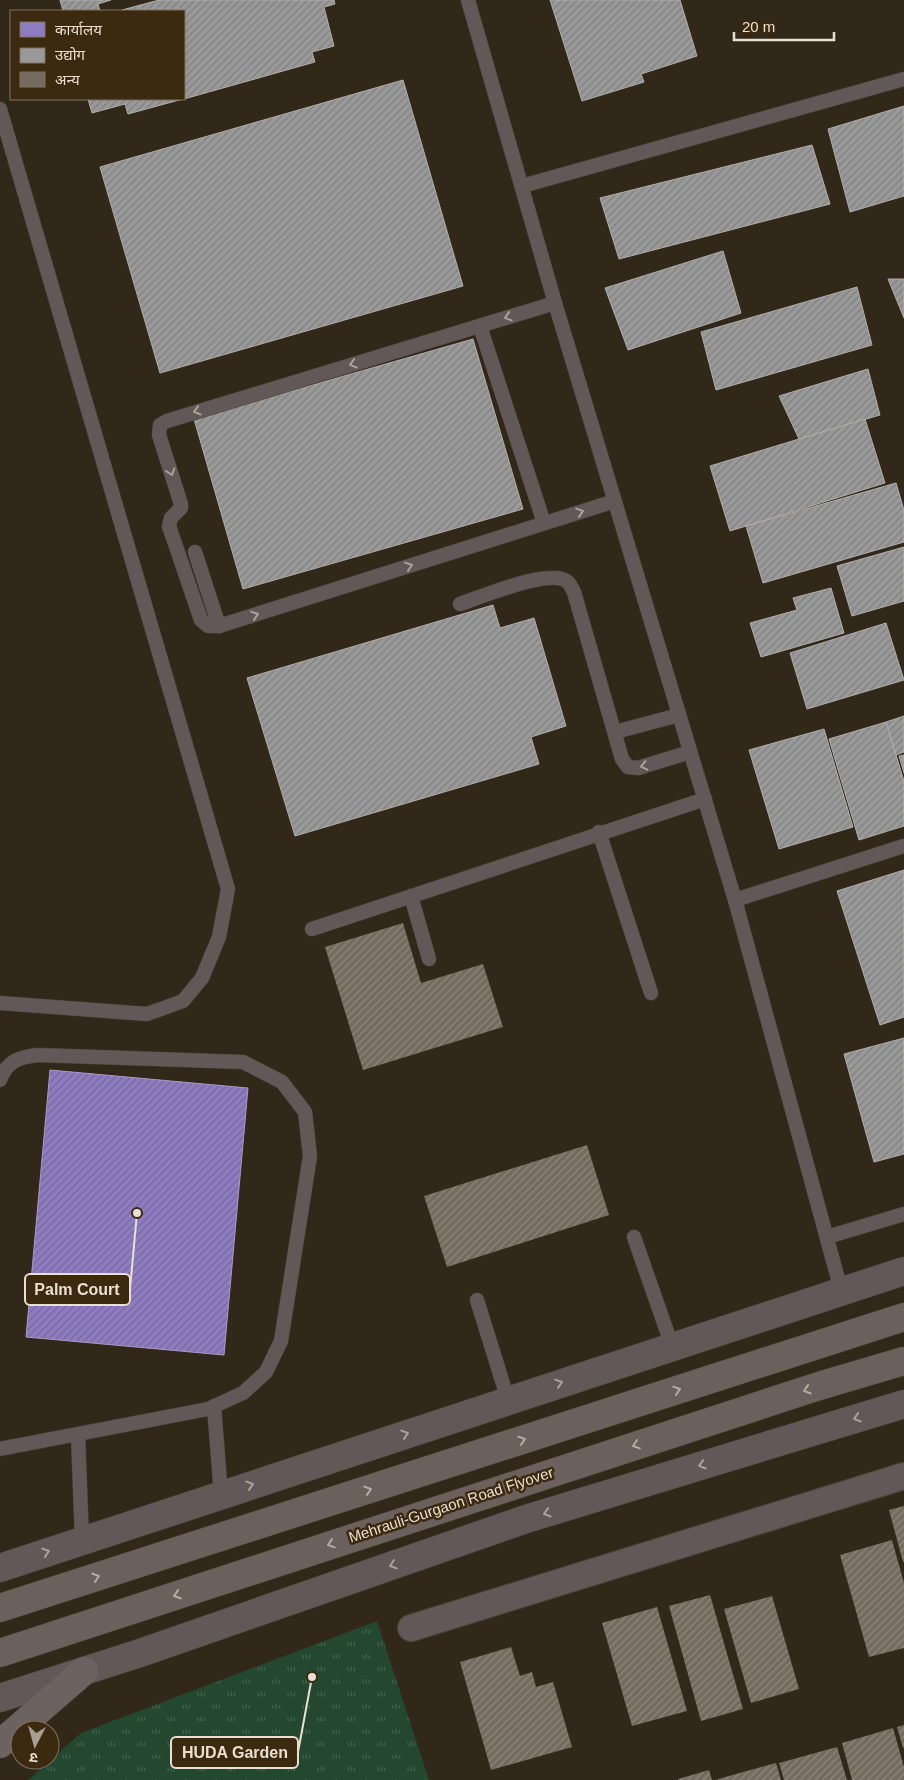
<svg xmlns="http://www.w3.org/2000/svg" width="904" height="1780" font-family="Arial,'Noto Sans Devanagari',sans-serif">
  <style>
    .park { fill: url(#park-tufts) }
    .offices { fill: url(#offices-hatch); stroke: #aa9ac7 }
    .industry { fill: url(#industry-hatch); stroke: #b1aeaa }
    .building { fill: url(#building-hatch) }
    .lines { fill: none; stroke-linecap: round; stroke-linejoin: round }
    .service-casing { stroke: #4d4439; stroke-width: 15 }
    .minor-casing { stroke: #4d4439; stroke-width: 28 }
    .tertiary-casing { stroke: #4d4439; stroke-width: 29 }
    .secondary-casing { stroke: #4d4439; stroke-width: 29 }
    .primary-casing { stroke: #4d4439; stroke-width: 29 }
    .service { stroke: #615857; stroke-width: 14 }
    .minor { stroke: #615857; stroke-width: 26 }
    .tertiary { stroke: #615857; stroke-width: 28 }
    .secondary { stroke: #6c6361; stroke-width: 28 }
    .primary { stroke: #6c605d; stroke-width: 28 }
    .oneway { stroke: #aca29a }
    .oneway2 { stroke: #b8aca2 }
    .labels { text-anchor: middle; stroke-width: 5; stroke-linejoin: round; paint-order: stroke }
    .street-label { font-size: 15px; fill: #eadfd0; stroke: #3b2910 }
    .leader { fill: none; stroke: #eadfd0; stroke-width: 2 }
    .callout-dot { fill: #eadfd0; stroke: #3b2910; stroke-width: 2 }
    .callout { fill: #3b2910; stroke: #eadfd0; stroke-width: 2 }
    .callout-label { font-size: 16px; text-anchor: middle; font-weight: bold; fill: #eadfd0 }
  </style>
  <defs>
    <pattern id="park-tufts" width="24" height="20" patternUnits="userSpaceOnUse" patternTransform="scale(1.25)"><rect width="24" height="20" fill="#23472f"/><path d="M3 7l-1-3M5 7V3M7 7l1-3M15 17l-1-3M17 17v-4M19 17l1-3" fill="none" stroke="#43614c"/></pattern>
    <pattern id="offices-hatch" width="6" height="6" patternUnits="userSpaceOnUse" patternTransform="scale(1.25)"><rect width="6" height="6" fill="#8e7cc3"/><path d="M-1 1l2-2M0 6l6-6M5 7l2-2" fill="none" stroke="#756894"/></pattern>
    <pattern id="industry-hatch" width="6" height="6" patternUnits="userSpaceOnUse" patternTransform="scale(1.25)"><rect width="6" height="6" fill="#999"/><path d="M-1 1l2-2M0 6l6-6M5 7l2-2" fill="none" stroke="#807f7e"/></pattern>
    <pattern id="building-hatch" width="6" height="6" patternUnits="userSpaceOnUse" patternTransform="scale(1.25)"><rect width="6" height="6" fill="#746a60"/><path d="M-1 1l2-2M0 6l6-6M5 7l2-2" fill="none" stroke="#8f867d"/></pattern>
  </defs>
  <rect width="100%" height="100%" fill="#31281a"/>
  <path class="park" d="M377,1621L429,1780H28L81,1733Z"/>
  <path class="offices" d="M50,1070L248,1088L224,1355L26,1337Z"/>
  <g class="industry">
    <path d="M60,0H111L98,4L100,11H63Z"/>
    <path d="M159,0H334L335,4L324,7L334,46L312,52L315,62L184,99V11L122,10Z"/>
    <path d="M550,0H680L697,56L641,74L644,82L582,101Z"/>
    <path d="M403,80L463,286L160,373L100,167Z"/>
    <path d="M88,99H183L128,114L125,104L92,113Z"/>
    <path d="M904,106V196L850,212L828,129Z"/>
    <path d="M812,145L830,204L619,259L600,198Z"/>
    <path d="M723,251L741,313L628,350L605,288Z"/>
    <path d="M888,279H904V318Z"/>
    <path d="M857,287L872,345L716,390L701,332Z"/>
    <path d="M473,339L523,509L243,589L194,419Z"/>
    <path d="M868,369L880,415L799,439L779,396Z"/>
    <path d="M865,419L885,483L730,531L710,466Z"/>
    <path d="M896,483L904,510V542L763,583L746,526Z"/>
    <path d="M904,547V601L852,616L837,566Z"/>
    <path d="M831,588L844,633L761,657L750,623L797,610L793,598Z"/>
    <path d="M493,605L500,628L534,618L566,726L531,737L539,764L295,836L247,678Z"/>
    <path d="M886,623L904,680L807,709L790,653Z"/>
    <path d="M904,716V752L896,755L886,722Z"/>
    <path d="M886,722L904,781V826L859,840L829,739Z"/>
    <path d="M824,729L853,827L779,849L749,750Z"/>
    <path d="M904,755V773L899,756Z"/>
    <path d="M904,870V1017L880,1025L837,891Z"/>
    <path d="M904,1038V1154L874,1162L844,1054Z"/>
  </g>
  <g class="building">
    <path d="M403,923L421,983L483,964L503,1027L363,1070L325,947Z"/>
    <path d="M587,1145L609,1215L447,1267L424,1196Z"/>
    <path d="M904,1506V1562H903L889,1510Z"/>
    <path d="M892,1540L904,1583V1648L869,1657L840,1555Z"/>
    <path d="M710,1595L743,1709L701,1721L669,1606Z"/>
    <path d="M772,1596L799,1689L751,1703L724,1609Z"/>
    <path d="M657,1607L687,1711L632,1726L602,1623Z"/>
    <path d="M511,1647L520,1676L532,1672L536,1687L553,1682L572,1747L491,1770L460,1662Z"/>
    <path d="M904,1725V1748H903L897,1727Z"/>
    <path d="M893,1728L904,1767V1780H852L842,1743Z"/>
    <path d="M837,1747L847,1780H784L779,1763Z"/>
    <path d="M776,1763L781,1780H718V1779Z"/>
    <path d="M709,1770L712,1780H678V1779Z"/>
  </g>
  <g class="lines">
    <g class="service-casing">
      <g id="service">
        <path d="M468,0L555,303L735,900L841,1290"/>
        <path d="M0,109L228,889L219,937L202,978L183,1001L147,1014L0,1003"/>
        <path d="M522,186L904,79"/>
        <path d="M555,303L167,421L160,425L159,435L181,504V508L171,518L169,526L201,620L208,626H219L615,501"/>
        <path d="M480,326L544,523"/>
        <path d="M195,552L219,626"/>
        <path d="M460,604C481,597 551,567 568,582C570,584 572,589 574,592L622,759L628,767L638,768L690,752"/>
        <path d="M615,732L679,715"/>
        <path d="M599,832L651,993"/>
        <path d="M411,896L429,959"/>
        <path d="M735,900L904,846"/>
        <path d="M312,929L705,799"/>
        <path d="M0,1080C7,1061 19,1057 38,1055L243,1062L282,1082L305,1112L310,1156L281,1341L266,1372L243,1393L208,1409L0,1449"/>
        <path d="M634,1237L672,1346"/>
        <path d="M827,1237L904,1214"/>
        <path d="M477,1300L508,1400"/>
        <path d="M214,1406L221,1495"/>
        <path d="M78,1434L82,1541"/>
      </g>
    </g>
    <g class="minor-casing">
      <path id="minor" d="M411,1628L904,1476"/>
    </g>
    <g class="tertiary-casing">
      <g id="tertiary">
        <path d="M0,1568L904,1271"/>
        <path d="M0,1698L140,1653L526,1519L904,1404"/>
      </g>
    </g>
    <g class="secondary-casing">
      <path id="secondary" d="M0,1744L84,1671"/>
    </g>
    <g class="primary-casing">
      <g id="primary">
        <path d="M0,1608L904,1317"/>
        <path d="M0,1653L819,1386L904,1361"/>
      </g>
    </g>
    <use href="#service" class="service"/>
    <use href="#minor" class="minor"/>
    <use href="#tertiary" class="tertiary"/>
    <use href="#secondary" class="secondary"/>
    <use href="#primary" class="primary"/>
  </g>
  <defs><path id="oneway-chevron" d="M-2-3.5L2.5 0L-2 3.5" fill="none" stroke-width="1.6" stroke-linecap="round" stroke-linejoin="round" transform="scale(1.25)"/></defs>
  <g class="oneway">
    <use href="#oneway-chevron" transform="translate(508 317) rotate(163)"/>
    <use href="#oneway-chevron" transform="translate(353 364) rotate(163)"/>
    <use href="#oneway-chevron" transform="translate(197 411) rotate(163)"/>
    <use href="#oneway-chevron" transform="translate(171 472) rotate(72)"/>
    <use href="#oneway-chevron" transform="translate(580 512) rotate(-18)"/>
    <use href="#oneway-chevron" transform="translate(409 566) rotate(-18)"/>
    <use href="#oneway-chevron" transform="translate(255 615) rotate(-18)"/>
    <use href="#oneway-chevron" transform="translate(644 766) rotate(167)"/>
    <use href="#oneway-chevron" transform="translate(559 1383) rotate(-18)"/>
    <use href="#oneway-chevron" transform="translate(857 1418) rotate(163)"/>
    <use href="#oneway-chevron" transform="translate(405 1434) rotate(-18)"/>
    <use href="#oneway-chevron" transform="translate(702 1465) rotate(163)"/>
    <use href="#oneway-chevron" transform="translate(250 1485) rotate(-18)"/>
    <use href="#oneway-chevron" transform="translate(547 1513) rotate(163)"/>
    <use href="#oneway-chevron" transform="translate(46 1552) rotate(-18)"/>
    <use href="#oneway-chevron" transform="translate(393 1565) rotate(161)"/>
  </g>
  <g class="oneway2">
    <use href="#oneway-chevron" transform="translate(677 1390) rotate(-18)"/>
    <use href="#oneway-chevron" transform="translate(807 1390) rotate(162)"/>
    <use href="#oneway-chevron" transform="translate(522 1440) rotate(-18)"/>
    <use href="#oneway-chevron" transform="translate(636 1445) rotate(162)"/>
    <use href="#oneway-chevron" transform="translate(368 1490) rotate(-18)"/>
    <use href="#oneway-chevron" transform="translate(331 1544) rotate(162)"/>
    <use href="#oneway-chevron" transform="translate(96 1577) rotate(-18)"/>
    <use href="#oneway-chevron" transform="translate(177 1595) rotate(162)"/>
  </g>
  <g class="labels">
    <g class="street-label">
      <text transform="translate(451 1505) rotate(-18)" y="5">Mehrauli-Gurgaon Road Flyover</text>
    </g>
  </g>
  <path class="leader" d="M137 1213L130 1289M312 1677L298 1752"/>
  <g class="callout-dot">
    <circle cx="137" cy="1213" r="5"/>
    <circle cx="312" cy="1677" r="5"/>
  </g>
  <g class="callout">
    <rect x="25" y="1274" width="105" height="31" rx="5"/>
    <rect x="171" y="1737" width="127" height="31" rx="5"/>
  </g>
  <g class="callout-label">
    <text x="77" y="1295">Palm Court</text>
    <text x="235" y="1758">HUDA Garden</text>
  </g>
  <rect x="10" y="10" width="175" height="90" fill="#3b2910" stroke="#81725d"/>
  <rect x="20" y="22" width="25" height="15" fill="#8e7cc3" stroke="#81725d"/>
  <text x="55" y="35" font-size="15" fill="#eadfd0">कार्यालय</text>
  <rect x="20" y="48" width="25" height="15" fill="#999999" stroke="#81725d"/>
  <text x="55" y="60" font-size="15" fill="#eadfd0">उद्योग</text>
  <rect x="20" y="72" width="25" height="15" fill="#746a60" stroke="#81725d"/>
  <text x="55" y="85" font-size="15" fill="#eadfd0">अन्य</text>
  <g transform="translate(35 1745) rotate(186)"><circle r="24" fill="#3b2910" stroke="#81725d"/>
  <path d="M0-4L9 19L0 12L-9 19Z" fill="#a99f90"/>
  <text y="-8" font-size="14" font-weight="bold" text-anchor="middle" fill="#eadfd0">उ</text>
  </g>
  <path d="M734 32v8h100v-8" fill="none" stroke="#eadfd0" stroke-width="2.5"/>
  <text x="742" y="32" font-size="15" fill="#eadfd0" stroke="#3b2910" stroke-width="4" paint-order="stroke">20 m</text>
</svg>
